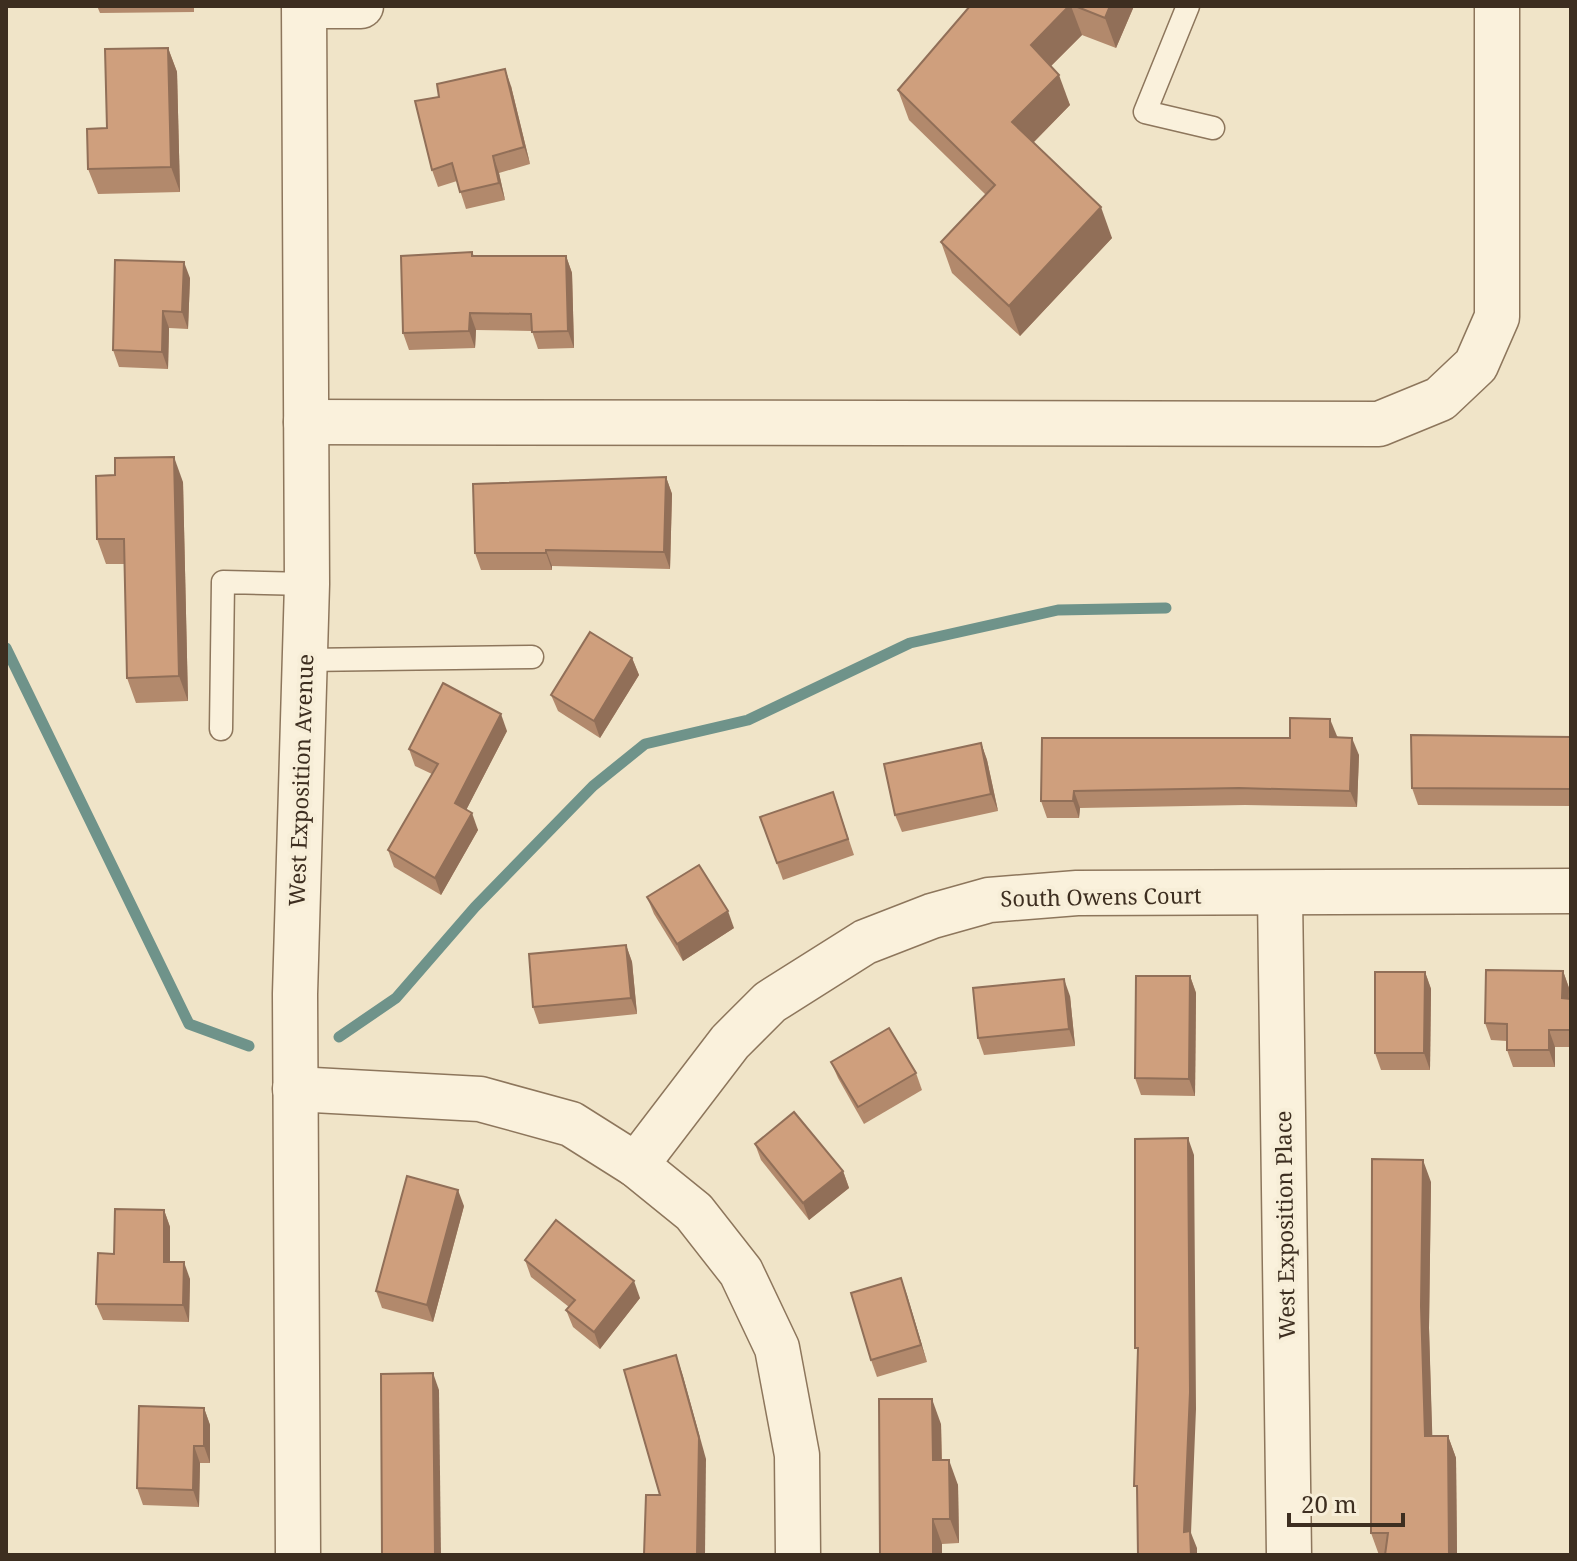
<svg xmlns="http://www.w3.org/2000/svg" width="1577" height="1561" font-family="'Noto Serif',serif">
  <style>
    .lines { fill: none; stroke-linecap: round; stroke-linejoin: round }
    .stream { stroke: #6f938a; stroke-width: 11 }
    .lane-casing { stroke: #8d765c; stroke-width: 25 }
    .street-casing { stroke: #8d765c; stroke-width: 47 }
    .lane { stroke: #faf1dc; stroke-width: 22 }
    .street { stroke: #faf1dc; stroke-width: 44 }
    .wall { fill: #b2896c }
    .shaded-wall { fill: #916f58 }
    .building { fill: #cf9f7d; stroke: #916f58; stroke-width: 2 }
    .labels { text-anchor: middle; stroke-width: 8; stroke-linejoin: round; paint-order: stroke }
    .street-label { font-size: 22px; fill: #3d2e20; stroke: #f7eed8 }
  </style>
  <rect width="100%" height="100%" fill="#f0e4c8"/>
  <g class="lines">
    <g class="stream">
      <path d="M6,648L189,1024L249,1046"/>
      <path d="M339,1037L396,998L475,907L593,786L645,744L748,720L910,643L1058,610L1166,608"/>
    </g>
    <g class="lane-casing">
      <g id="lane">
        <path d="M1188,6L1145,112L1213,128"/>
        <path d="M305,660L532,657"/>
        <path d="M221,729L223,582L307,584"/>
      </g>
    </g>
    <g class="street-casing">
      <g id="street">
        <path d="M307,6H361"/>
        <path d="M306,422L1379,424L1440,399L1476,365L1497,317V6"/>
        <path d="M1280,895L1289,1555"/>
        <path d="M295,1089L480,1099L571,1124L636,1165L694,1212L741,1272L777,1348L797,1455L798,1555"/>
        <path d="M636,1165L730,1042L770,1002L865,942L932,916L989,900L1077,893L1571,891"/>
        <path d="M298,1555L295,994L307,584L304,6"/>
      </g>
    </g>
    <use href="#lane" class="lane"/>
    <use href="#street" class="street"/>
  </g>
  <g class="wall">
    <path d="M97,6H194V12L100,13Z"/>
    <path d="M970,6H1134L1116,48L1082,35L1051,66L1070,105L1033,143L1112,238L1020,336L952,273L941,242L986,195L909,120L898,90Z"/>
    <path d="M168,48L177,72L180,192L98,194L88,169L107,128Z"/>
    <path d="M511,86L530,164L499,173L505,200L466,209L457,181L438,187L432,170Z"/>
    <path d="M472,252L474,256H566L572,273L574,348L538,349L532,331L476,330L475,348L409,350L403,333Z"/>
    <path d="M190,278L188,329L169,328L168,369L119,367L113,350Z"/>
    <path d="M666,477L672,494L670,569L552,566V570H481L475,553Z"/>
    <path d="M183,482L188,701L136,703L127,678L125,564H106L97,539Z"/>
    <path d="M632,658L639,675L600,738L558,711L551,695Z"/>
    <path d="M507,731L466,810L478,830L441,895L394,867L388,850L432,774L415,766L409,749Z"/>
    <path d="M1337,736L1359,755L1357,807L1245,805L1080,808L1079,818H1047L1041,801L1042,738H1290Z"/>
    <path d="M1571,737V806L1418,805L1412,788Z"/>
    <path d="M981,743L987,760L998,811L902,832L895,815Z"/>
    <path d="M833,792L854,855L783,880L760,817Z"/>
    <path d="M647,897L734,928L683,961L654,914Z"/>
    <path d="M626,945L632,962L637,1014L539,1024L533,1007Z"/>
    <path d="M1563,971L1569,988V998L1571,999V1047H1555V1067H1513L1507,1050V1041L1491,1040L1485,1023Z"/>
    <path d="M1425,972L1431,989L1430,1070H1381L1375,1053Z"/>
    <path d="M1190,976L1196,993L1195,1096L1141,1095L1135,1078Z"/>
    <path d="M1070,996L1075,1046L984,1055L978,1038Z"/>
    <path d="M831,1062L916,1073L922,1090L864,1124L838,1078Z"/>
    <path d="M755,1144L843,1171L849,1188L809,1220L761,1160Z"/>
    <path d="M1431,1182L1429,1328L1432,1436H1448L1456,1458L1457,1555H1379L1371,1533Z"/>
    <path d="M464,1206L433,1322L382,1308L376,1291Z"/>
    <path d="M164,1210L170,1227V1262L190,1279L189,1322L103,1320L96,1304L114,1254Z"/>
    <path d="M525,1260L640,1298L600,1349L573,1327L566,1310L569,1307L531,1277Z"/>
    <path d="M901,1278L927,1362L877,1377L871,1360Z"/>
    <path d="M204,1408L210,1425V1463H200L199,1507L143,1505L137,1488Z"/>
    <path d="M941,1424L942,1460L958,1485L959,1543L942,1544V1555H880Z"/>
  </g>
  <g class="shaded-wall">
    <path d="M1069,6H1071L1082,35L1042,75L1031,45Z"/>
    <path d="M1110,6H1134L1116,48L1105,18Z"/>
    <path d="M168,48L177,72L180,192L171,167Z"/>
    <path d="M505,69L511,86L530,164L524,147Z"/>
    <path d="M1059,75L1070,105L1023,153L1012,122Z"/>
    <path d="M493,156L499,173L505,200L499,183Z"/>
    <path d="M1101,207L1112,238L1020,336L1009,306Z"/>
    <path d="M566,256L572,273L574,348L568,331Z"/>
    <path d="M184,262L190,278L188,329L182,312Z"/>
    <path d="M163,311L169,328L168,369L162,352Z"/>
    <path d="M470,313L476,330L475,348L469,331Z"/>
    <path d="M174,457L183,482L188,701L179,676Z"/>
    <path d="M666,477L672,494L670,569L664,552Z"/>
    <path d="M546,550L552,566V570L546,553Z"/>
    <path d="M632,658L639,675L600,738L594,721Z"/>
    <path d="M501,714L507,731L461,820L455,803Z"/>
    <path d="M1330,719L1337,736V754L1330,737Z"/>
    <path d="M1352,738L1359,755L1357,807L1350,791Z"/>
    <path d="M981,743L987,760L998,811L991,794Z"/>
    <path d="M1074,791L1080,808L1079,818L1073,801Z"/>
    <path d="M472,813L478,830L441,895L435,878Z"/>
    <path d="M728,911L734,928L683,961L677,944Z"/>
    <path d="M626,945L632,962L637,1014L631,998Z"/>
    <path d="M1563,971L1569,988L1568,1015L1562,998Z"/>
    <path d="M1425,972L1431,989L1430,1070L1424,1053Z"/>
    <path d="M1190,976L1196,993L1195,1096L1189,1079Z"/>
    <path d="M1064,979L1070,996L1075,1046L1069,1029Z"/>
    <path d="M1549,1030L1555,1047V1067L1549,1050Z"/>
    <path d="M1188,1138L1194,1155L1196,1409L1191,1533L1197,1548V1555H1191L1184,1532Z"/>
    <path d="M1423,1160L1431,1182L1429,1328L1433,1458L1425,1436L1421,1306Z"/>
    <path d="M843,1171L849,1188L809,1220L803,1203Z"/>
    <path d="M458,1190L464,1206L433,1322L427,1305Z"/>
    <path d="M164,1210L170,1227V1279L164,1262Z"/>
    <path d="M184,1262L190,1279L189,1322L183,1305Z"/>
    <path d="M901,1278L907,1295L927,1362L921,1345Z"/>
    <path d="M634,1281L640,1298L600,1349L594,1332Z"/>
    <path d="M676,1355L683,1376L706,1459L705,1555H697Z"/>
    <path d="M433,1373L439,1390L441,1555H435Z"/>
    <path d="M932,1399L941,1424L942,1485L933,1460Z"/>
    <path d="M204,1408L210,1425V1463L204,1446Z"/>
    <path d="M1448,1436L1456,1458L1457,1555H1449Z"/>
    <path d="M194,1446L200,1463L199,1507L193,1490Z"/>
    <path d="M949,1460L958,1485L959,1543L950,1519Z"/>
    <path d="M933,1519L942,1544V1555H933Z"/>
  </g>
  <g class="building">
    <path d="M970,6H1069L1031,45L1059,75L1012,122L1101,207L1009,306L941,242L995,185L898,90Z"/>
    <path d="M1075,6H1110L1105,18Z"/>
    <path d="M168,48L171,167L88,169L87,129L107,128L105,49Z"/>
    <path d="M505,69L524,147L493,156L499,183L460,192L452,163L432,170L415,101L439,97L437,84Z"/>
    <path d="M472,252V256H566L568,331L532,332L531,314L470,313L469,331L403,333L401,256Z"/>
    <path d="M115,260L184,262L182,312L163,311L162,352L113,350Z"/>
    <path d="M174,457L179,676L127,678L124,539H97L96,476L115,475V458Z"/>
    <path d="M666,477L664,552L546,550V553H475L473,484Z"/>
    <path d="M590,632L632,658L594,721L551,695Z"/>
    <path d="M443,683L501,714L455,803L472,813L435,878L388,850L438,764L409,749Z"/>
    <path d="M1290,718L1330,719V737L1352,738L1350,791L1239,788L1074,791L1073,801H1041L1042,738H1290Z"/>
    <path d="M1411,735L1571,737V789L1412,788Z"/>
    <path d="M981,743L991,794L895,815L884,764Z"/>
    <path d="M833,792L848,839L777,863L760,817Z"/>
    <path d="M699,865L728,911L677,944L647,897Z"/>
    <path d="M626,945L631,998L533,1007L529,954Z"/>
    <path d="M1486,970L1563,971L1562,998L1571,999V1030H1549V1050H1507V1024L1485,1023Z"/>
    <path d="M1375,972H1425L1424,1053H1375Z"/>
    <path d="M1136,976H1190L1189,1079L1135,1078Z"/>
    <path d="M1064,979L1069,1029L978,1038L973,988Z"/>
    <path d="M889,1028L916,1073L858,1107L831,1062Z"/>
    <path d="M794,1112L843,1171L803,1203L755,1144Z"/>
    <path d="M1188,1138L1190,1392L1184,1532L1190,1531L1191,1555H1138L1137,1486H1134L1138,1348H1135V1139Z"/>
    <path d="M1372,1159L1423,1160L1421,1306L1425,1436H1448L1449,1555H1385L1388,1533H1371Z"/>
    <path d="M407,1176L458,1190L427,1305L376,1291Z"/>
    <path d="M115,1209L164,1210V1262H184L183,1305L96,1304L98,1253L114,1254Z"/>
    <path d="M556,1220L634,1281L594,1332L566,1310L575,1300L525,1260Z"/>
    <path d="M901,1278L921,1345L871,1360L851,1293Z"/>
    <path d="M676,1355L699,1438L697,1555H644L646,1495H660L624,1370Z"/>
    <path d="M433,1373L435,1555H382L381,1374Z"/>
    <path d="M879,1399H932L933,1460H949L950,1519H933V1555H880Z"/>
    <path d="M139,1406L204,1408V1446H194L193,1490L137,1488Z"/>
  </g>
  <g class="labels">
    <g class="street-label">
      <text transform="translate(301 780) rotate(-88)" y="8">West Exposition Avenue</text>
      <text transform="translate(1101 897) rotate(-1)" y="8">South Owens Court</text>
      <text transform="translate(1285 1225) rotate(-91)" y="8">West Exposition Place</text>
    </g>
  </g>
  <rect width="1577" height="1561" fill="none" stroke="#3d2e20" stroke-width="16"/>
  <path d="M1289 1513v12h114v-12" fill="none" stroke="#3d2e20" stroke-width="4"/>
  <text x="1301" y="1513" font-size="24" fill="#3d2e20" stroke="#f7eed8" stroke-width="6" paint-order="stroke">20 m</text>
</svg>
